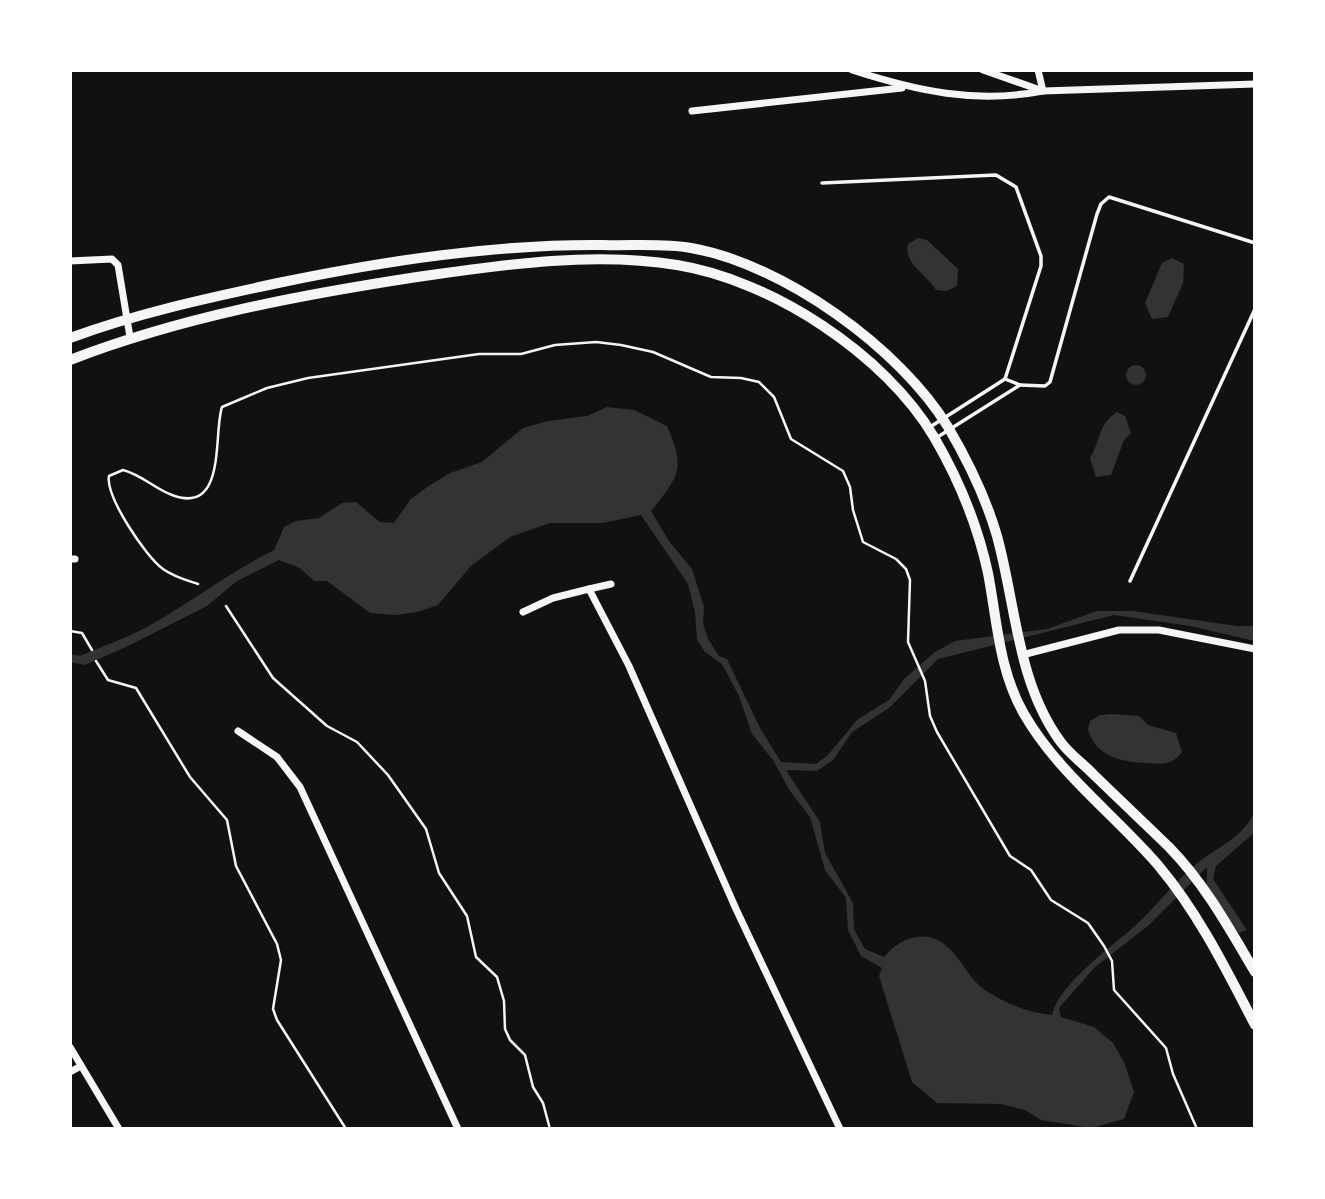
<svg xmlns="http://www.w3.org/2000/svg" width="1325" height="1199" font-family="Signika,sans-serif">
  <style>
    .water { fill: #333 }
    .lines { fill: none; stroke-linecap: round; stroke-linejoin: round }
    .path { stroke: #f5f5f5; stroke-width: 2.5 }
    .service { stroke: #f5f5f5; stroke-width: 3.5 }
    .minor { stroke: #f5f5f5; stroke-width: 7 }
    .tertiary { stroke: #f5f5f5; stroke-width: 10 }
  </style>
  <rect width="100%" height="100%" fill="#111"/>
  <g class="water">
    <path d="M918,238L927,240L958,269L957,286L946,291L936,290C927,275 903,263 908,244Z"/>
    <path d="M1172,258L1184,264L1183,283L1168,317L1152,319L1145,303L1162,263Z"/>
    <circle cx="1136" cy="375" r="10"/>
    <path d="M607,407L634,410L667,426C686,469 679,476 651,511L669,541L692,569L704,607L703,623L708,639L719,656L727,659L760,728L781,762L816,764L828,755L858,719L889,700L904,679L935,652L955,641L1047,629L1097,611H1133L1237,626H1255V641L1190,626L1114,615L938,659L889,708L852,732L833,760L817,771L786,770L820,822L825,853L853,903L854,929L865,949L884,957C900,937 928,927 950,949C962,961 970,980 985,990C1004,1003 1029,1013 1052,1015C1059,983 1113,946 1136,925C1156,907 1172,884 1193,867C1216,846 1243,840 1255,810V832L1216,866L1213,879L1247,930L1239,933L1207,891V867L1149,925L1095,967L1059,1008L1061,1017L1094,1027L1113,1043L1124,1062L1134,1092L1124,1119L1091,1128L1041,1120L1025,1110L1001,1104L937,1103L912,1082L879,976L882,968L861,956L848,930L846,898L825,870L810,817L790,791L773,760L752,734L739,696L722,664L705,652L697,640L695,612L688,584L641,515L603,523H550L510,537L471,566L438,605L417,612L396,615L370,613L327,581H314L300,568L279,560L237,581L207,606L126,647L85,665L70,662V654L80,656C101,647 124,639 145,628C189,604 229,572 274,550L284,527L296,521L319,518L342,503L356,502L380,522L394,523L410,500L427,487L450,473L482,462L523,428L548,421L587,416Z"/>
    <path d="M1117,412L1125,416L1131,433L1124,440L1111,475L1096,477L1090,458C1101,440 1098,424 1117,412Z"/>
    <path d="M1112,714L1139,716L1148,725L1176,733L1182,752C1171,766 1163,764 1147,763C1121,762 1097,757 1088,730L1090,721L1100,715Z"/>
  </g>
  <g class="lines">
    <g class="path">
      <path d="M198,584C186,580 174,577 163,569C146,557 105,496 109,476L123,470C142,475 155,489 172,495C227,516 213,434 222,407L267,388L308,378L479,354H521L555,345L596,342L621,345L653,352L711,377L741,378L759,382L774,397L791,439L843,471L850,487L853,510L863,542L896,559L906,569L910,580L908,642L925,681L930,716L937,732L1010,856L1031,870L1051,900L1088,923L1104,946L1112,961L1114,990L1166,1048L1173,1074L1197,1129"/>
      <path d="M226,606L273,678L327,726L357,742L388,775L426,829L439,873L467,916L476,957L497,977L504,1001L505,1029L510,1040L525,1055L533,1087L543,1103L550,1129"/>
      <path d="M70,631L82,633L92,650"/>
      <path d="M96,661L108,680L136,688L190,777L227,820L236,866L277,944L281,960L273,1009L277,1020L346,1129"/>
    </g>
    <g class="service">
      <path d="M822,183L996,175L1016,187L1041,256V266L1005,379"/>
      <path d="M1005,379L1020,385L1045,386L1050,382L1097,214L1101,204L1109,197L1255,243"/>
      <path d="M930,427L1005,379"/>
      <path d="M936,438L1020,385"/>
      <path d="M1130,581L1255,309"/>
    </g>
    <g class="minor">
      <path d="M852,70C917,91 975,104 1043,91L1038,70"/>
      <path d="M983,70L1043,91L1255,84"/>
      <path d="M692,111L902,88"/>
      <path d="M70,261L112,259L118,265L130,337"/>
      <path d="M70,559H75"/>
      <path d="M611,584L589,589L629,666L736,909L840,1129"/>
      <path d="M523,612L553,598L589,589"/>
      <path d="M1022,655L1119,630H1159L1255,649"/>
      <path d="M238,731L277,757L300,787L458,1129"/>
      <path d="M70,1047L119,1129"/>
      <path d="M70,1072L81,1066"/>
    </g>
    <g class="tertiary">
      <path d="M70,338C138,313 208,298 278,283C385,261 494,244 603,245C632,246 663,243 691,248C783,264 900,348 948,427C968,461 986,498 997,536C1016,605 1017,682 1060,741C1069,754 1084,764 1094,775C1119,799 1144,823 1169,847C1205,884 1229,928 1255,972"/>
      <path d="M70,360C181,317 300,295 417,277C501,265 592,251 677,265C771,280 885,354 934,437C958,478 978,527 988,573C997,620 999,671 1024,714C1058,773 1114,814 1158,865C1199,914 1226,969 1255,1025"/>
    </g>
  </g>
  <rect width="1325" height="1199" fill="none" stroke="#ffffff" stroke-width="144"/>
</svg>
